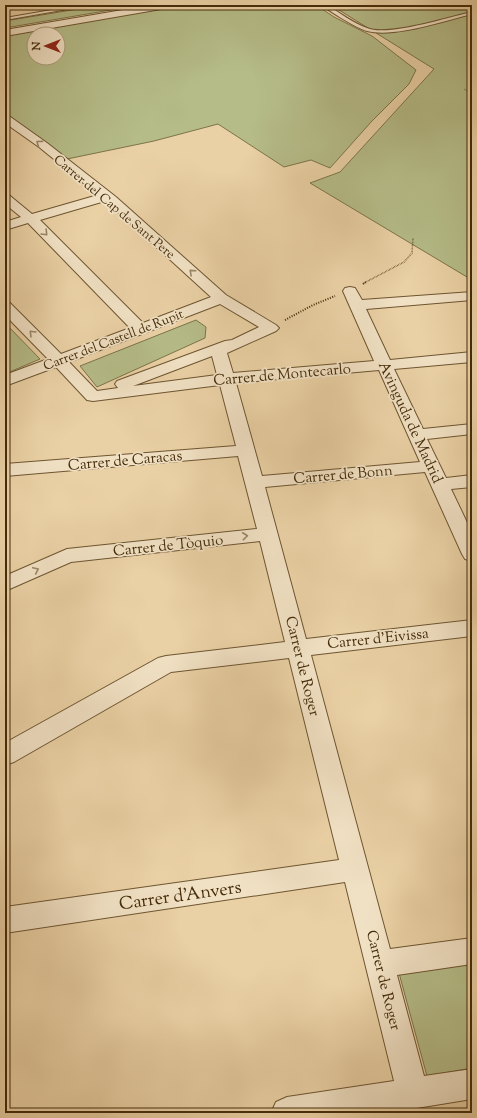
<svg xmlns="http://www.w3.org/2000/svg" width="477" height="1118" font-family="'Sorts Mill Goudy',serif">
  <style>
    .green { fill: #b5bc88; stroke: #7c7449; fill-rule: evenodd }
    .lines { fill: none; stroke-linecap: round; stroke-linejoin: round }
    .lane-casing { stroke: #6e5531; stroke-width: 2 }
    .street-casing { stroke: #6e5531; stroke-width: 2 }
    .path-far2 { stroke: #442c0a; stroke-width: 1; stroke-dasharray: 0.5 1; stroke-linecap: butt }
    .path-far1 { stroke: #442c0a; stroke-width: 1.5; stroke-dasharray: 0.5 1; stroke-linecap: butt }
    .path { stroke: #442c0a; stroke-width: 2; stroke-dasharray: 1 1.5; stroke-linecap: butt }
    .lane { fill: #f1e1c4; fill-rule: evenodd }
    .street { fill: #f1e1c4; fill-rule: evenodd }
    .oneway { stroke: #9a8667 }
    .labels { text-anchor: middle; stroke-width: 3.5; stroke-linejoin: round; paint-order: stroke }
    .far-street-label { font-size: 13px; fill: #442c0a; stroke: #f1e1c4 }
    .street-label { font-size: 15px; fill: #442c0a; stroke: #f1e1c4 }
    .near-street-label { font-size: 18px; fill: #442c0a; stroke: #f1e1c4 }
  </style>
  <rect width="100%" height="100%" fill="#ead1a5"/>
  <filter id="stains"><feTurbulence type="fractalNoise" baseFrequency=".005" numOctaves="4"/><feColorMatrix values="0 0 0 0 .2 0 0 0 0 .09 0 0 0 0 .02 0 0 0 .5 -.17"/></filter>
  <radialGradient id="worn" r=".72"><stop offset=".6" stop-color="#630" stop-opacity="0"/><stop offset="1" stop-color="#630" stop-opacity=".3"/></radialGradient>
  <g class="green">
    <path d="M102,5H140L5,28V21Z"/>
    <path d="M182,5H316L334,17L372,36L416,70L409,84L372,121L330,168L311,160L284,167L218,124L154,141L67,159L5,113V36ZM34,34H58V58H34Z"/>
    <path d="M331,5H472V280L310,183L340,172L434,69Z"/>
    <path d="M196,320L206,327L205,338L97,387L80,366Z"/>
    <path d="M5,323L40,359L5,374Z"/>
    <path d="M472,963V1068L427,1076L399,973Z"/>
  </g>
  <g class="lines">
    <g class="lane-casing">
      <g id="lane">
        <path d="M81,5H91L5,20V18Z"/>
        <path d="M322,5H327C340,13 353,23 367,28C387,37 449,17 472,12V14C443,21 395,38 367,31C358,29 329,11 322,5Z"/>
      </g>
    </g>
    <g class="street-casing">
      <g id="street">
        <path d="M152,5H171L167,8L5,36V30Z"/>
        <path d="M5,115L9,116L47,143L116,197L226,295L276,325L279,328L276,331L227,353L233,373L374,361L343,291L345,288L350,287L355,288L362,300L472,292V300L366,309L390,360L472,352V362L394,369L423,429L472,424V434L427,439L446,478L472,475V487L451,489L472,533V561L465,559L462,554L425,472L265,487L306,639L472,620V636L311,655L390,949L472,938V964L397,975L424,1076L472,1069V1099L386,1113H271L276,1102L287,1097L394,1081L345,882L5,933V907L339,860L289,658L171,672L14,762L5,765V743L158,658L166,656L285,642L260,541L71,562L5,591V576L67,549L257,529L238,456L5,476V464L236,446L220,385L93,401L87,400L56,367L5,386V375L48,359L5,315V302L10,303L61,354L130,328L28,223L5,230V222L21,217L5,204V194L9,195L32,214L98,195L39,147L5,123ZM105,201L108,203L211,297L143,323L40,220ZM220,304L259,327L232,340L225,341L117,381L115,384L118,388L97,391L69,362ZM212,356L217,375L133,386ZM379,370L420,462L262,476L236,383Z"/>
      </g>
    </g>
    <path class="path-far2" d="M464,89L472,94"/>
    <path class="path-far1" d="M364,283L404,262L412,253L413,238"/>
    <g class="path">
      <path d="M363,284L366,282"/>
      <path d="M285,320L313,305L335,296"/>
    </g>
    <use href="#lane" class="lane"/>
    <use href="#street" class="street"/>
  </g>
  <defs><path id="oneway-chevron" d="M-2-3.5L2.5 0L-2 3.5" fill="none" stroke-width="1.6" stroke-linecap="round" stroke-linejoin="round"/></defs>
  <g class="oneway">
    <use href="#oneway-chevron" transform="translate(39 143) rotate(-144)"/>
    <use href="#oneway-chevron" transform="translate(45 233) rotate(46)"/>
    <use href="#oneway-chevron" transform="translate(192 272) rotate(-138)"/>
    <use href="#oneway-chevron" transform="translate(32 333) rotate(-135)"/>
    <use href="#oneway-chevron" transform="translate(245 536) rotate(-6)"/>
    <use href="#oneway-chevron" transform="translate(36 570) rotate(-25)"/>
  </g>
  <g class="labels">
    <g class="far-street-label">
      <text transform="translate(115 206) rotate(40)" y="5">Carrer del Cap de Sant Pere</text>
      <text transform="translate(113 339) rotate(-21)" y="5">Carrer del Castell de Rupit</text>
    </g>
    <g class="street-label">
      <text transform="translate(282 374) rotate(-5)" y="5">Carrer de Montecarlo</text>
      <text transform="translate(411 422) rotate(65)" y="5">Avinguda de Madrid</text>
      <text transform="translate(125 460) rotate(-5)" y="5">Carrer de Caracas</text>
      <text transform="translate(343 474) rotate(-5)" y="5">Carrer de Bonn</text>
      <text transform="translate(168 545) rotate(-6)" y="5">Carrer de Tòquio</text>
      <text transform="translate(378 638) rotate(-6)" y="5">Carrer d'Eivissa</text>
      <text transform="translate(303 666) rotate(76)" y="5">Carrer de Roger</text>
      <text transform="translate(384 980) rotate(76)" y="5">Carrer de Roger</text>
    </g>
    <g class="near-street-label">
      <text transform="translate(180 895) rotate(-8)" y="6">Carrer d'Anvers</text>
    </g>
  </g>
  <rect width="477" height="1118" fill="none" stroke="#ead1a5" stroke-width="20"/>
  <rect x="6" y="6" width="465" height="1106" fill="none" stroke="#442c0a" stroke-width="2"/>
  <rect x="10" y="10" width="457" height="1098" fill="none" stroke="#442c0a"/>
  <g transform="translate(46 46) rotate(270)"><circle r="19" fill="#f1e1c4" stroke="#ac997a"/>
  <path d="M0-3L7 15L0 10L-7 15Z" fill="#8f2418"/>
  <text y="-6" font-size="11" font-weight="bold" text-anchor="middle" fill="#442c0a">N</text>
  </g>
  <rect width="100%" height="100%" filter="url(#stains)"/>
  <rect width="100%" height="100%" fill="url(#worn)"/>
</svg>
